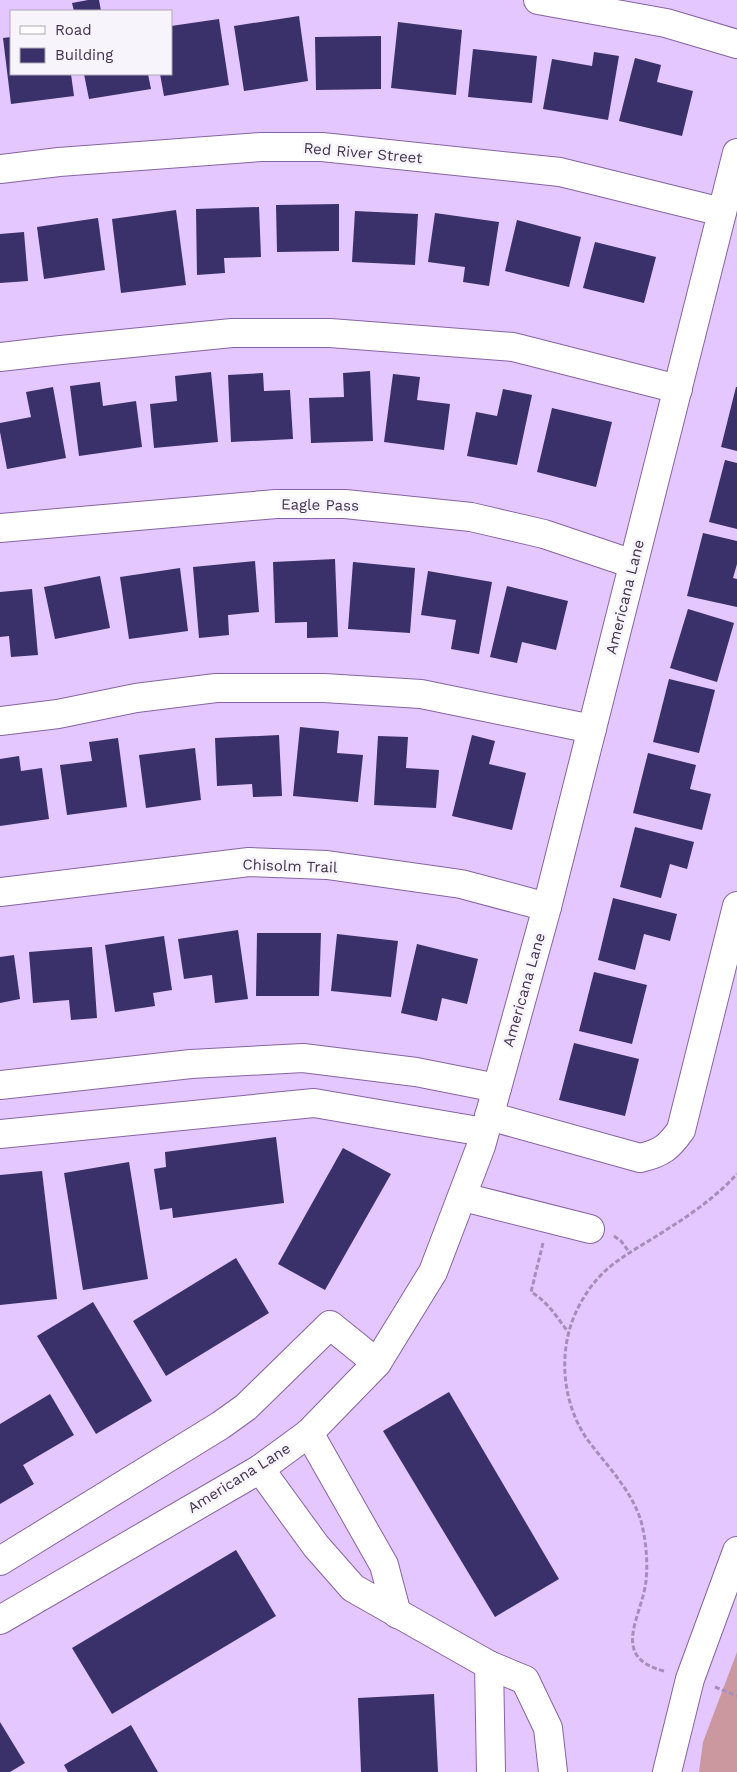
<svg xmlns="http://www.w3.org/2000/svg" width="737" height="1772" font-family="'Work Sans',sans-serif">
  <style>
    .green { fill: #cc98a0 }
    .building { fill: #3a306a }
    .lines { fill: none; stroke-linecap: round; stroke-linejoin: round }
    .minor-casing { stroke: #8664a3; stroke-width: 30 }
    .path { stroke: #a68ebb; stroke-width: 3; stroke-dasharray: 5 2.5; stroke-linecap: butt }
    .minor { stroke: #fff; stroke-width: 28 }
    .labels { text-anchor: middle; stroke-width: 5; stroke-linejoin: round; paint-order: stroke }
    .street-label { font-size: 15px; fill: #42334f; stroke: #f7f4fb }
  </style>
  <rect width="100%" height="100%" fill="#e4c7fe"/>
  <path class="green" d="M737,1652V1772H699L703,1742Z"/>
  <g class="building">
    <path d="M88,0H99L101,11H74L72,3Z"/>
    <path d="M299,16L308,81L244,91L234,26Z"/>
    <path d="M219,19L229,85L164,96L160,74H171V26Z"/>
    <path d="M398,22L462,30L456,95L391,88Z"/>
    <path d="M381,36V89L316,90L315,37Z"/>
    <path d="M11,37V74H71L74,96L11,104L3,38Z"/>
    <path d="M473,49L537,56L532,103L468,97Z"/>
    <path d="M594,52L619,56L608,120L543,109L552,59L592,66Z"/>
    <path d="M635,58L661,65L657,82L693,91L682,136L619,121Z"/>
    <path d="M84,74H148L151,89L89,99Z"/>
    <path d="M339,204V251L277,252L276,205Z"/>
    <path d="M259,207L261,257L224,258L225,273L197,275L196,209Z"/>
    <path d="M176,210L186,285L121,293L112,219Z"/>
    <path d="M355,211L418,214L415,265L352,262Z"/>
    <path d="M435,213L499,222L489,286L463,282L465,267L428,262Z"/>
    <path d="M98,218L105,270L44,279L37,227Z"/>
    <path d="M517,220L581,237L569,287L505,271Z"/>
    <path d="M24,232L28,281L0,283V234Z"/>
    <path d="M595,242L656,257L644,303L583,288Z"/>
    <path d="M370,371L373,441L311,443L309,398L344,397L343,373Z"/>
    <path d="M211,372L218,442L154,448L150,404L177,401L175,376Z"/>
    <path d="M263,373L264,391L290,390L293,439L231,442L228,375Z"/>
    <path d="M393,374L420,377L417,400L450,404L444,450L384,442Z"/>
    <path d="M100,382L103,406L136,401L142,447L79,456L70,386Z"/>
    <path d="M53,387L66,458L7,469L0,432V423L31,417L26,392Z"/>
    <path d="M736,387H737V451L721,447Z"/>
    <path d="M503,389L532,395L517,465L467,456L476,412L497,416Z"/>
    <path d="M552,408L612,422L596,487L537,472Z"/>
    <path d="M725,460L737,463V529L709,522Z"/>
    <path d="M703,533L737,541V564L733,578L737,579V607L687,596Z"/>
    <path d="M335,559L338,637L307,638V622L275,623L273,562Z"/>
    <path d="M255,561L259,612L228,615L229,635L199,638L193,567Z"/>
    <path d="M353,562L415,568L410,633L348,629Z"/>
    <path d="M180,568L188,631L129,639L120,577Z"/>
    <path d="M428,571L492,582L479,654L451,649L456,620L421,615Z"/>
    <path d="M100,576L110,628L55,639L44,587Z"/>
    <path d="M507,586L568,601L556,650L522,642L517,663L490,657Z"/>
    <path d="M32,589L38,655L11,657L9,636L0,637V592Z"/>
    <path d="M688,609L734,623L717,682L670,668Z"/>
    <path d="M669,679L715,690L699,753L653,742Z"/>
    <path d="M300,727L339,731L337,753L363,755L358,802L293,796Z"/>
    <path d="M279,735L282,796L253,797L252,784L217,786L215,738Z"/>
    <path d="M472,735L495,741L489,764L526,773L512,830L452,816Z"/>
    <path d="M378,736L408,737L406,768L439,770L436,808L374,805Z"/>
    <path d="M118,738L127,807L67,815L60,765L92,761L89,742Z"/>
    <path d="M195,748L201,800L146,808L139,755Z"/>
    <path d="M648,753L696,765L690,789L711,794L702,830L633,813Z"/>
    <path d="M19,756L21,771L42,768L49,819L0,826V759Z"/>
    <path d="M635,827L694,842L687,869L670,864L661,898L620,887Z"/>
    <path d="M613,898L677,914L670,941L644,934L635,970L598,960Z"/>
    <path d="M238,930L248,999L215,1003L212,975L184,979L178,939Z"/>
    <path d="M257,933H321L319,996H256Z"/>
    <path d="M337,934L398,941L391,997L331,991Z"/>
    <path d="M164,936L172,990L153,993L155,1006L115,1012L105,945Z"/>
    <path d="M417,944L478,959L467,1004L442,998L437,1021L401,1013Z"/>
    <path d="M92,947L97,1018L71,1020L69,1000L33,1003L29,952Z"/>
    <path d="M14,955L20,999L0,1003V957Z"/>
    <path d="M594,972L647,985L632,1044L579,1031Z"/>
    <path d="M574,1043L639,1059L625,1116L559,1100Z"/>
    <path d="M276,1137L284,1203L173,1218L172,1208L160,1210L154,1169L166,1167L165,1152Z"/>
    <path d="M343,1148L391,1174L325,1290L278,1264Z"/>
    <path d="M129,1162L148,1279L83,1290L64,1173Z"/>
    <path d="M42,1171L57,1299L0,1305V1175Z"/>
    <path d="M236,1258L269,1313L166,1376L133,1321Z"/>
    <path d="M93,1302L152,1401L96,1434L37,1336Z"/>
    <path d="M449,1392L559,1579L495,1617L383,1431Z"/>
    <path d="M50,1394L74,1435L23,1465L34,1484L0,1504V1424Z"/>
    <path d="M236,1550L276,1616L112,1714L72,1648Z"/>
    <path d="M434,1694L438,1772H361L358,1698Z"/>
    <path d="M0,1722L25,1763L10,1772H0Z"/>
    <path d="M131,1725L158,1772H68L64,1765Z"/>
  </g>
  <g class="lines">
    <g class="minor-casing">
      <g id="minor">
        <path d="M538,0L666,23L737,44"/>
        <path d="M0,169L59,162L261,147H322L560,172L722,212"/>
        <path d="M0,357L61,350L232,333H330L513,347L678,389"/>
        <path d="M0,528L276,504H345L471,517L544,534L633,564"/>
        <path d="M0,721L58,714L136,698L216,688H324L421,694L592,729"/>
        <path d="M0,892L249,862L327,865L461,884L547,907"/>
        <path d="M0,1085L191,1064L303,1058L416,1072L497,1088"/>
        <path d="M489,1116L640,1158C662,1153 669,1147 681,1130L737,906"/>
        <path d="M0,1134L314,1103L484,1132"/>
        <path d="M463,1197L590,1229"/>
        <path d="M309,1433L384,1565L397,1614"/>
        <path d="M260,1469L316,1546L353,1588L489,1665L525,1680L548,1728L553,1772"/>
        <path d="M0,1561L221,1425L246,1407L330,1325L377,1363"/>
        <path d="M0,1620L260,1469L309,1433L377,1363L433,1272L481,1146L547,907L737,153"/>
        <path d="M489,1665L491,1772"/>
        <path d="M667,1772L690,1679L737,1551"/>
      </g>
    </g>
    <g class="path">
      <path d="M614,1236L621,1241L629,1252"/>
      <path d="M543,1243L531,1292C547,1301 557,1317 568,1332"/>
      <path d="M664,1671C609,1657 642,1617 646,1581C648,1561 646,1540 641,1521C631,1489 606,1465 587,1439C561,1401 557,1347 579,1306C601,1263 632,1253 669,1228C693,1213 718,1195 737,1174"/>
      <path d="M715,1687L737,1696"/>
    </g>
    <use href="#minor" class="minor"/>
  </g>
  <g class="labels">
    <g class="street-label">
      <text transform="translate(363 153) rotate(5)" y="5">Red River Street</text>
      <text transform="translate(320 505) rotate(1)" y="5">Eagle Pass</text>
      <text transform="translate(625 597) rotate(-76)" y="5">Americana Lane</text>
      <text transform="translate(290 866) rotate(2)" y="5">Chisolm Trail</text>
      <text transform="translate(524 990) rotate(-74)" y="5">Americana Lane</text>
      <text transform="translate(239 1478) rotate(-32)" y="5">Americana Lane</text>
    </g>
  </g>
  <rect x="10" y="10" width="162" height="65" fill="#f7f4fb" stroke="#afa7b6"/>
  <rect x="20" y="26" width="25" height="8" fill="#ffffff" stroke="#afa7b6"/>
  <text x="55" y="35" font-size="15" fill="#42334f">Road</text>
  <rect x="20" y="48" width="25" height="15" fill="#3a306a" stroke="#afa7b6"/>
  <text x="55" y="60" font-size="15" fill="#42334f">Building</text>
</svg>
